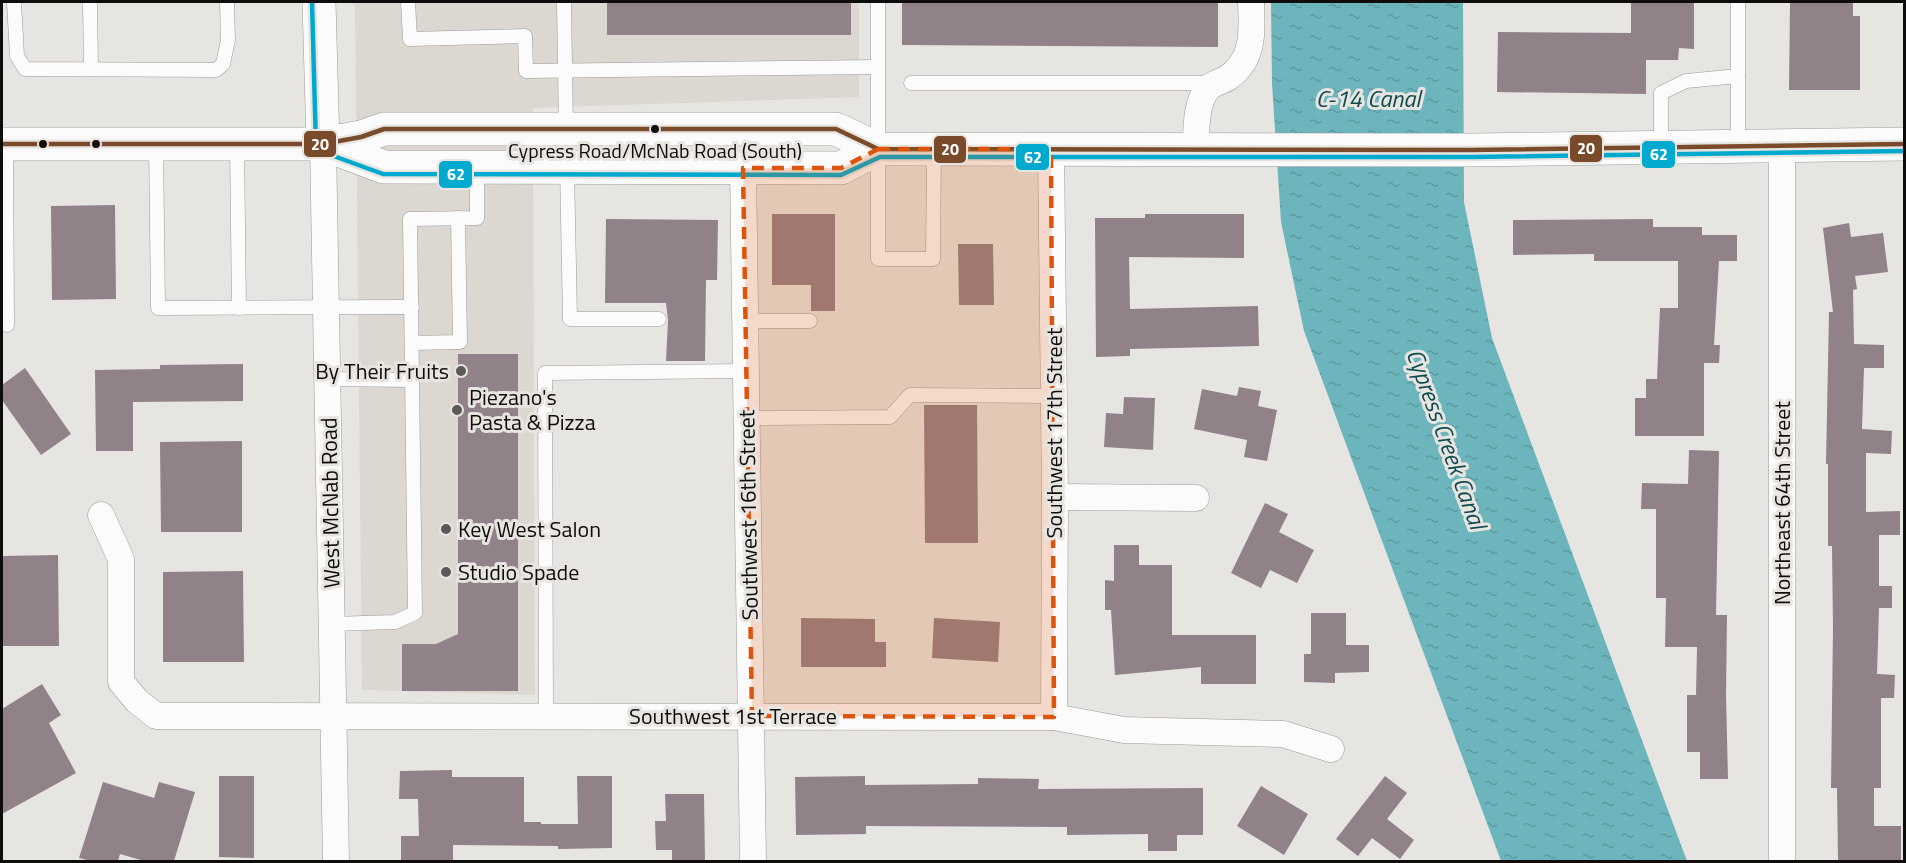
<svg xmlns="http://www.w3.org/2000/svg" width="1906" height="863" font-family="'Titillium Web',sans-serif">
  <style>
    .built { fill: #dcd7d1 }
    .water { fill: url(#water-ripples) }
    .building { fill: #918189 }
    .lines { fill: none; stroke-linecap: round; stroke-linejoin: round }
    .service-casing { stroke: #9c9a99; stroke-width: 15 }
    .minor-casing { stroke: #9c9a99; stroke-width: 27 }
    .tertiary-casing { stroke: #9c9a99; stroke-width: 34 }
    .service { stroke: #fbfbfb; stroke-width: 14 }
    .minor { stroke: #fbfbfb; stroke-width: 26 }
    .tertiary { stroke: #fbfbfb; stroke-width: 33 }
    .bus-1-casing { stroke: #e8e5e1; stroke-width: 9 }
    .bus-2-casing { stroke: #e8e5e1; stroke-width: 9 }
    .bus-1 { stroke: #7a4b2a; stroke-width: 4.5 }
    .bus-2 { stroke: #00a9ce; stroke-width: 4.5 }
    .marked { fill: #dd550c; fill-opacity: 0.2; stroke: #dd550c; stroke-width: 4.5; stroke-dasharray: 12 8; stroke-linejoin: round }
    .bus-dot { fill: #0e0d0c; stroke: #e8e5e1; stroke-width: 2 }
    .poi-dot { fill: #5a5957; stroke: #e8e5e1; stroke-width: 2 }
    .labels { text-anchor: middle; stroke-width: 6; stroke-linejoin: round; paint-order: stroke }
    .bus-label { font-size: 20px; fill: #0e0d0c; stroke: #e8e5e1 }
    .poi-label { font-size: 22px; fill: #0e0d0c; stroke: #e8e5e1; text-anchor: start }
    .street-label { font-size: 22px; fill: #0e0d0c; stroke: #e8e5e1 }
    .water-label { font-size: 24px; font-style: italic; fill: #0e4b51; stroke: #e8e5e1 }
    .line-badge { stroke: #e8e5e1; stroke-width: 2 }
    .badge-label { font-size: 16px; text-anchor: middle; font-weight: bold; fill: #fff }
  </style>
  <defs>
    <pattern id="water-ripples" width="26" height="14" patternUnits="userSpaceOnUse" patternTransform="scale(1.5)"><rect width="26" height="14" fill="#6cb5bc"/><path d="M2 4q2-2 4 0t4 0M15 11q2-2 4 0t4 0" fill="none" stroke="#5c9aa0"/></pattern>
  </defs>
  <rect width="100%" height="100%" fill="#e7e5e2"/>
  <path class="built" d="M355,2H859V97L533,108L535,695L362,690Z"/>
  <path class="water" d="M1271,2H1463L1464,202L1492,338L1687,861H1501L1304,331L1281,222L1272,84Z"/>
  <g class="building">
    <rect x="607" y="2" width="244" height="33"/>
    <path d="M902,2H1218V47L902,45Z"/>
    <path d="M1631,2H1694V49L1679,48L1678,60H1646V94L1497,92L1498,32L1631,33Z"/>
    <path d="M1790,2H1853V16H1860V90H1789Z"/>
    <path d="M115,205L116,299L52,300L51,206Z"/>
    <path d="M772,214H835V311H811V285H772Z"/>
    <path d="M1145,214H1244V258L1129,257L1130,309L1258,306L1259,346L1130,349V356L1096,357L1095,218H1145Z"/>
    <path d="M606,219L718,220L717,280H706L705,361H666L668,320L666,303H605Z"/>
    <path d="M1653,219V227H1702V235H1737V261H1719L1714,345H1720L1719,363H1704V436H1635V398H1646V379H1657L1660,308H1678V261H1594V254L1513,255V220Z"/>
    <path d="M1849,223L1851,237L1883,233L1888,272L1855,276L1857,289L1853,290L1854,344L1884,345V368H1864L1862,429L1892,431L1891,454L1866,453V512L1900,511V535H1879V586H1892V608H1879L1877,674L1895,675L1894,698H1881V788H1874V826H1901V861H1838L1837,788H1831L1833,627L1832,546H1828V464H1826L1829,312H1833L1823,228Z"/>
    <path d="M958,244H993L994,305H959Z"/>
    <path d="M458,354H518V691H402V644H436L458,634Z"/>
    <path d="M243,364V401L133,402V451H96L95,370L160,369V365Z"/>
    <path d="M25,368L71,434L41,455L2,400V385Z"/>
    <path d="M1239,387L1261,391L1258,406L1277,410L1267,461L1244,457L1247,440L1194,429L1202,389L1237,396Z"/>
    <path d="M1124,397L1155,398L1153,450L1104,447L1106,413L1123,414Z"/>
    <path d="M924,405H977L978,543H925Z"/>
    <path d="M242,441V532H161L160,442Z"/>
    <path d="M1689,450L1719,451L1716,615H1727L1726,695L1728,779H1700V752H1687V695H1696L1697,647H1665L1666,598H1656V509H1641L1642,483L1688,484Z"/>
    <path d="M1265,503L1288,514L1279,532L1314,550L1297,583L1270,570L1261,588L1231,573Z"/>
    <path d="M1114,545H1139V565H1172V635H1256V684H1201V667L1115,675L1111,610H1105V580L1114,581Z"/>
    <path d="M58,555L59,646H2V556Z"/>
    <path d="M243,571L244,662H163V572Z"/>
    <path d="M1311,613H1346V645H1369V672L1335,673V683L1304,682V654H1311Z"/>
    <path d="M801,618L875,619V642H886V667H801Z"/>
    <path d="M934,618L1000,622L998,662L932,658Z"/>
    <path d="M42,684L61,715L49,723L76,773L2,814V709Z"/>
    <path d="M452,770V777H524V822H541V824H578L577,776H612V848L558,849V846L453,845V861H401V836H419L418,799H399L400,771Z"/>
    <path d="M219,776H254V858L219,857Z"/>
    <path d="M865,776V785L978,784V778L1039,779L1038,789L1203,788V835H1177V851H1148V834L1067,835V827L866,826V834L796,835L795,777Z"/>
    <path d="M1385,776L1407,793L1387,819L1414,840L1400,859L1372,838L1358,856L1336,839Z"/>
    <path d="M103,782L154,798L159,782L195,792L174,861H144L120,854L118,861H91L79,858Z"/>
    <path d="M1261,786L1308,814L1284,855L1237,826Z"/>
    <path d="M665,794H704L705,861H672V850H656L655,821H666Z"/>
  </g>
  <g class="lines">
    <g class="service-casing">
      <g id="service">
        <path d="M14,2L17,56L25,69L216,70L223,64L228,40L227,2"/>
        <path d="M90,2L91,69"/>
        <path d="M408,2L410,39L525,36L526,71L878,67"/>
        <path d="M564,2L566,129"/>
        <path d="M878,2V259H933L934,149"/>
        <path d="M911,83H1214"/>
        <path d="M6,144L7,325"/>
        <path d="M156,144L158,308L412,307"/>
        <path d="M237,144L239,308"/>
        <path d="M1738,145V2"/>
        <path d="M1661,147V93L1686,81L1738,76"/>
        <path d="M567,167L570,319H659"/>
        <path d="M745,321H810"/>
        <path d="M412,343L460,342L458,218"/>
        <path d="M328,379L412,380"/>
        <path d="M747,418L890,417L910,395L1054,396"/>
        <path d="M332,624L395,622L415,613L410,219L477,218V167"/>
        <path d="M546,716L545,373L746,371"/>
      </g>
    </g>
    <g class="minor-casing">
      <g id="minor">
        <path d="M323,144L336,862"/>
        <path d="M1051,149L1055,497L1054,717"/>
        <path d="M1195,150C1197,132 1195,106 1206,91C1211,83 1222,82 1229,77C1255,58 1252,30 1251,2"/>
        <path d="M743,168L753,862"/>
        <path d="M1055,497L1196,498"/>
        <path d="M101,515L121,559V682L137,701L156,716L1054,717L1124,730L1283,734L1331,749"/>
        <path d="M1782,862V145"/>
      </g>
    </g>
    <g class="tertiary-casing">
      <g id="tertiary">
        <path d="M319,2L323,144"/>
        <path d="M2,144H323L361,137L384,129H836L878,149L1471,150L1904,144"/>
        <path d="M323,144L384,167L841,168L878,149"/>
      </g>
    </g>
    <use href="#service" class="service"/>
    <use href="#minor" class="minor"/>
    <use href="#tertiary" class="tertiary"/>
    <g class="bus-1-casing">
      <path id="bus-1" d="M2,144H323L361,137L384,129H836L878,149L1471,150L1904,144"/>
    </g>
    <g class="bus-2-casing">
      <path id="bus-2" d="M312,2L316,147L320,151L383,174L841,175L880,157H1471L1904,151"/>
    </g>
    <use href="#bus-1" class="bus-1"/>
    <use href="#bus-2" class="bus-2"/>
  </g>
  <path class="marked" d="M878,149H1051L1054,717L752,716L743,168H841Z"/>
  <g class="bus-dot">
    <circle cx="655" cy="129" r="5"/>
    <circle cx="43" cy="144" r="5"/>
    <circle cx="96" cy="144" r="5"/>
  </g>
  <g class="poi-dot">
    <circle cx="461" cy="371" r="6"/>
    <circle cx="457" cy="410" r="6"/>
    <circle cx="446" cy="529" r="6"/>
    <circle cx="446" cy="572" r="6"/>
  </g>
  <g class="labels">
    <g class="bus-label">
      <text x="655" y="158">Cypress Road/McNab Road (South)</text>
    </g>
    <g class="poi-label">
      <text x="449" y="379" text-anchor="end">By Their Fruits</text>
      <text x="469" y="405">Piezano's<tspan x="469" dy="25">Pasta &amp; Pizza</tspan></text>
      <text x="458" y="537">Key West Salon</text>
      <text x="458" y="580">Studio Spade</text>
    </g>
    <g class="street-label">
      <text transform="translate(1054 433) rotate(-90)" y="8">Southwest 17th Street</text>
      <text transform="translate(330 503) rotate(-91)" y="8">West McNab Road</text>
      <text transform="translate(1782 503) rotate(-90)" y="8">Northeast 64th Street</text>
      <text transform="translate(748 515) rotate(-91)" y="8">Southwest 16th Street</text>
      <text x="733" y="724">Southwest 1st Terrace</text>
    </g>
    <g class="water-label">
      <text x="1368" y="107">C-14 Canal</text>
      <text transform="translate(1446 439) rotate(70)" y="8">Cypress Creek Canal</text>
    </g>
  </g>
  <g class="line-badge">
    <rect x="303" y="130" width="34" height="28" rx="6" fill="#7a4b2a"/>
    <rect x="1569" y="134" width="34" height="29" rx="6" fill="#7a4b2a"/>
    <rect x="933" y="135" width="34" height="29" rx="6" fill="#7a4b2a"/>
    <rect x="1641" y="140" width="35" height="29" rx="6" fill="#00a9ce"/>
    <rect x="1015" y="143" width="35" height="28" rx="6" fill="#00a9ce"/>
    <rect x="438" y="160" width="35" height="29" rx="6" fill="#00a9ce"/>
  </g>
  <g class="badge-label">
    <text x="320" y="150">20</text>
    <text x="1586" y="154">20</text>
    <text x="950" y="155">20</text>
    <text x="1659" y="160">62</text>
    <text x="1033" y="163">62</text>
    <text x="456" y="180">62</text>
  </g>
  <rect width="1906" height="863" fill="none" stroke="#0e0d0c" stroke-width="6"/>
</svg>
